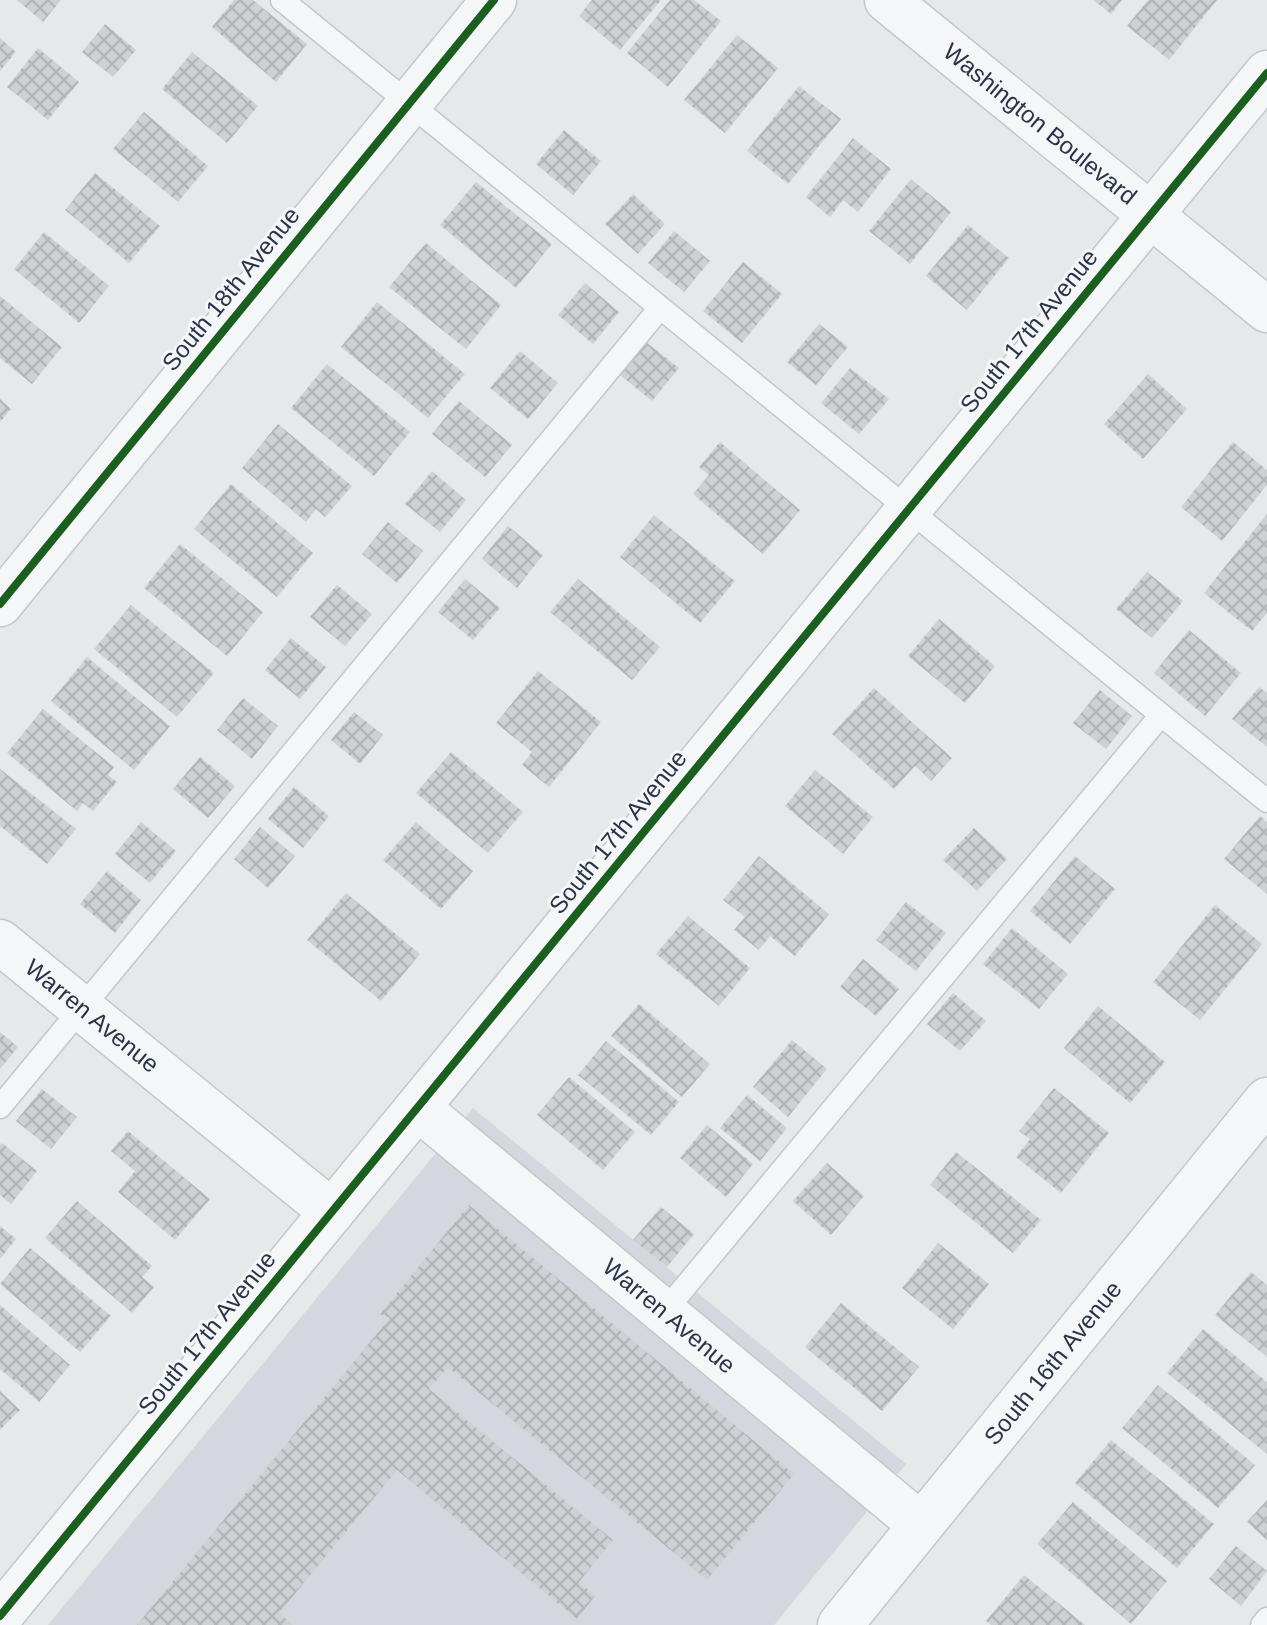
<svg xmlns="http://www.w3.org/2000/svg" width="1267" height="1625" font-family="Helvetica,sans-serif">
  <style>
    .built { fill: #d4d7dd }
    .building { fill: url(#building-cross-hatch) }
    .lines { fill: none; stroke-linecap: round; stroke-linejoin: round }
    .service-casing { stroke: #c4c6c8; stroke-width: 25 }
    .minor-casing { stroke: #c4c6c8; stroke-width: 47 }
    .tertiary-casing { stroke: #c4c6c8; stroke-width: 47 }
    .service { stroke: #f5f6f7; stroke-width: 22 }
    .minor { stroke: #f5f6f7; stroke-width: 44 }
    .tertiary { stroke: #f5f6f7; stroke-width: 44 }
    .cycleway-casing { stroke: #f4f6f9; stroke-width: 13 }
    .cycleway { stroke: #1b5e20; stroke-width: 8 }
    .labels { text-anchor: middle; stroke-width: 6; stroke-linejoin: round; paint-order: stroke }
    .street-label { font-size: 24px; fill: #2b3445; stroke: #f4f6f9 }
  </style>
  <defs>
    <pattern id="building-cross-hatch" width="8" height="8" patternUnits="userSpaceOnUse" patternTransform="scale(2)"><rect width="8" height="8" fill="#ced0d3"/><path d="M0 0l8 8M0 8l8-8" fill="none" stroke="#b1b3b6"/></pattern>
  </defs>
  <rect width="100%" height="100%" fill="#e6e8ea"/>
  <path class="built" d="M473,1108L906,1464L774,1625H48Z"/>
  <g class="building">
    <path d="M17,0H61L43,22Z"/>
    <path d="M234,0H253L307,44L276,82L212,27Z"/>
    <path d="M592,0H661L620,50L579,16Z"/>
    <path d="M670,0H694L721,21L668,87L627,53Z"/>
    <path d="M1093,0H1122L1111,14Z"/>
    <path d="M1148,0H1217L1169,60L1127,26Z"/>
    <path d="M105,24L136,50L113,77L82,52Z"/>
    <path d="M737,35L778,68L725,133L684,100Z"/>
    <path d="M0,38L16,52L0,71Z"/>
    <path d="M38,48L79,82L48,120L7,87Z"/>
    <path d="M192,52L258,106L227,143L162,89Z"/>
    <path d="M799,86L841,119L788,184L747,151Z"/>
    <path d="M144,112L208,166L178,202L113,149Z"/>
    <path d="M564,130L601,161L573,195L536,164Z"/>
    <path d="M853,138L891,169L858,212L843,200L830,217L806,197Z"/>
    <path d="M95,173L160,226L129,263L65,210Z"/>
    <path d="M911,179L951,212L910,264L869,231Z"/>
    <path d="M476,182L552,244L516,288L440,225Z"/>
    <path d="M633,194L665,224L638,254L605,224Z"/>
    <path d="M968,225L1009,258L967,310L926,276Z"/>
    <path d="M674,231L710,261L684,292L648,263Z"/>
    <path d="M44,232L109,286L79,323L14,269Z"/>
    <path d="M426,243L501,305L466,349L389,287Z"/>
    <path d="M743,262L782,294L742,343L703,311Z"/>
    <path d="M585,283L619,312L593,344L558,315Z"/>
    <path d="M0,296L62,347L32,384L0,358Z"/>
    <path d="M377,302L465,374L428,418L341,347Z"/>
    <path d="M819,324L848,347L816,385L787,362Z"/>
    <path d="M646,342L679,368L652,401L620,375Z"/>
    <path d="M520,351L558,383L528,419L490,388Z"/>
    <path d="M327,364L410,432L374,476L291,408Z"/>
    <path d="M850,368L889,399L859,434L821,403Z"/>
    <path d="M1148,374L1187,409L1143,459L1104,424Z"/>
    <path d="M0,399L11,409L0,422Z"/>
    <path d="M459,401L512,445L485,477L432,434Z"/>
    <path d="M278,424L352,486L325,517L316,509L306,522L242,468Z"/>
    <path d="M720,442L800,510L763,554L693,494L709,475L699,467Z"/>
    <path d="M1233,442L1267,470V485L1222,541L1181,507Z"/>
    <path d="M432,471L466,500L440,532L405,504Z"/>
    <path d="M231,484L313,553L277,597L194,529Z"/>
    <path d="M1267,514V613L1252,631L1204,593Z"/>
    <path d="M654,515L735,581L700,623L620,557Z"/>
    <path d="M388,522L423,551L397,583L362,554Z"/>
    <path d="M508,526L543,555L517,588L482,559Z"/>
    <path d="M180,544L263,612L227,656L144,588Z"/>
    <path d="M1147,572L1183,601L1152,638L1116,609Z"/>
    <path d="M465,579L500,608L473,640L438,612Z"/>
    <path d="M578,579L660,647L632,680L550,612Z"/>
    <path d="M337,585L372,614L345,646L310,617Z"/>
    <path d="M131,605L214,673L177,717L94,649Z"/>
    <path d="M939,619L995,666L965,703L908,656Z"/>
    <path d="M1189,630L1241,673L1205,716L1154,673Z"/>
    <path d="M291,638L326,667L300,699L265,670Z"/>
    <path d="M87,657L170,726L134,770L51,701Z"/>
    <path d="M538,671L601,722L549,787L522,765L532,752L496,723Z"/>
    <path d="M1259,687L1267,693V747L1232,719Z"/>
    <path d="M874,688L952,758L931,781L915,766L894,789L832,734Z"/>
    <path d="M1100,690L1132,716L1106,749L1073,723Z"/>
    <path d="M243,698L278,726L252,759L217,730Z"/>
    <path d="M43,709L114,767L108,775L117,782L93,811L83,803L77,811L7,753Z"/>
    <path d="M354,712L383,735L360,764L331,740Z"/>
    <path d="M451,752L523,812L488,853L416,793Z"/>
    <path d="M200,757L235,786L208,818L173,789Z"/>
    <path d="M0,769L76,829L47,864L0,826Z"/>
    <path d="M815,770L873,817L843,854L785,806Z"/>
    <path d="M294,787L329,816L303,848L268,819Z"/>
    <path d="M1260,816L1267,822V894L1224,859Z"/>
    <path d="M141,822L176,851L150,883L115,854Z"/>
    <path d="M416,822L473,871L441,909L383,860Z"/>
    <path d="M260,827L295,856L268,888L234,859Z"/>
    <path d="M974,828L1007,859L977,891L943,860Z"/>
    <path d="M759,856L829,914L795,956L770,936L759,950L734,930L745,917L723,900Z"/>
    <path d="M1075,856L1115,889L1070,944L1030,911Z"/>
    <path d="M107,871L141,900L115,933L80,904Z"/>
    <path d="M346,893L420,954L381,1001L307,940Z"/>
    <path d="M906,902L946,933L916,971L876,940Z"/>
    <path d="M1215,905L1262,944L1200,1020L1153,982Z"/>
    <path d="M688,916L750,968L719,1006L656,954Z"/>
    <path d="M1012,928L1068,974L1039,1009L983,964Z"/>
    <path d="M863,959L899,989L876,1016L840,987Z"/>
    <path d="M953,993L986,1021L960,1051L927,1024Z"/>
    <path d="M639,1004L710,1064L682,1097L611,1036Z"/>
    <path d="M1098,1006L1165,1062L1130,1103L1064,1048Z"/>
    <path d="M0,1032L18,1047L0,1069Z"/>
    <path d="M792,1040L827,1069L788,1117L753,1087Z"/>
    <path d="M606,1041L679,1102L651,1135L578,1075Z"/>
    <path d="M569,1077L635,1132L603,1170L537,1115Z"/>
    <path d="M1054,1088L1109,1133L1061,1193L1016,1157L1030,1139L1019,1131Z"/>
    <path d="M42,1089L77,1117L51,1149L16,1121Z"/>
    <path d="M747,1095L787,1128L760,1161L720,1128Z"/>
    <path d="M707,1125L753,1164L726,1197L680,1158Z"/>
    <path d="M128,1131L210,1199L175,1240L118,1192L135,1171L111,1151Z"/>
    <path d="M2,1143L37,1171L11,1204L0,1195V1146Z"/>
    <path d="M956,1152L1041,1220L1013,1253L930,1185Z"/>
    <path d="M827,1163L864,1196L831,1235L793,1201Z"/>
    <path d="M77,1201L152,1266L142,1277L154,1287L132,1313L45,1238Z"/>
    <path d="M469,1205L794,1474L707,1580L448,1367L429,1389L613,1540L579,1582L595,1596L577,1619L397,1470L279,1613L293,1625H137L390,1318L380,1314Z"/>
    <path d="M661,1207L694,1234L667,1267L633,1240Z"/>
    <path d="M0,1226L16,1239L0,1259Z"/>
    <path d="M938,1243L989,1284L953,1329L902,1288Z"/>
    <path d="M30,1248L111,1316L80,1352L0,1284Z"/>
    <path d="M1251,1272L1267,1285V1357L1215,1315Z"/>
    <path d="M841,1303L919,1367L882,1411L805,1347Z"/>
    <path d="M0,1305L70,1365L39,1402L0,1369Z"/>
    <path d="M1203,1329L1267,1382V1454L1167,1373Z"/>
    <path d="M1158,1385L1255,1465L1218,1508L1122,1428Z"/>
    <path d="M0,1391L20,1410L0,1430Z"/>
    <path d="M1111,1440L1214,1524L1177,1568L1075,1483Z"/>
    <path d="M1267,1500V1540L1247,1522Z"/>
    <path d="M1073,1502L1167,1581L1131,1624L1037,1544Z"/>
    <path d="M1236,1546L1267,1571L1241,1606L1209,1579Z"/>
    <path d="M1024,1575L1085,1625H991L986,1621Z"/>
  </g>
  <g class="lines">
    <g class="service-casing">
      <g id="service">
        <path d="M282,0L1267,801"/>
        <path d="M0,1107L660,308"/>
        <path d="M664,1312L1161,715"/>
        <path d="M1262,1625L1267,1619"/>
      </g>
    </g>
    <g class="minor-casing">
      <g id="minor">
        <path d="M0,604L494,0"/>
        <path d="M0,942L332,1212"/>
        <path d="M418,1108L921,1525"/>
        <path d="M0,1616L1267,73"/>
        <path d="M840,1625L1267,1100"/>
      </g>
    </g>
    <g class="tertiary-casing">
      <path id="tertiary" d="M887,0L1267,310"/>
    </g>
    <use href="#service" class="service"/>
    <use href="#minor" class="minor"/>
    <use href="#tertiary" class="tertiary"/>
    <g class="cycleway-casing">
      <g id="cycleway">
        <path d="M0,604L494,0"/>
        <path d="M0,1616L1267,73"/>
      </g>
    </g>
    <use href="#cycleway" class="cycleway"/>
  </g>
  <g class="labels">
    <g class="street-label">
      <text transform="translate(1040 124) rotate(39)" y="8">Washington Boulevard</text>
      <text transform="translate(231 289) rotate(-51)" y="8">South 18th Avenue</text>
      <text transform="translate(1029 331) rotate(-51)" y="8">South 17th Avenue</text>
      <text transform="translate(618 832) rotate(-51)" y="8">South 17th Avenue</text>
      <text transform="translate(92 1016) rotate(39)" y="8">Warren Avenue</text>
      <text transform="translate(669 1316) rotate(40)" y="8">Warren Avenue</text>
      <text transform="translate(207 1333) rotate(-51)" y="8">South 17th Avenue</text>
      <text transform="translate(1053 1363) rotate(-51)" y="8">South 16th Avenue</text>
    </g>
  </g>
</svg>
